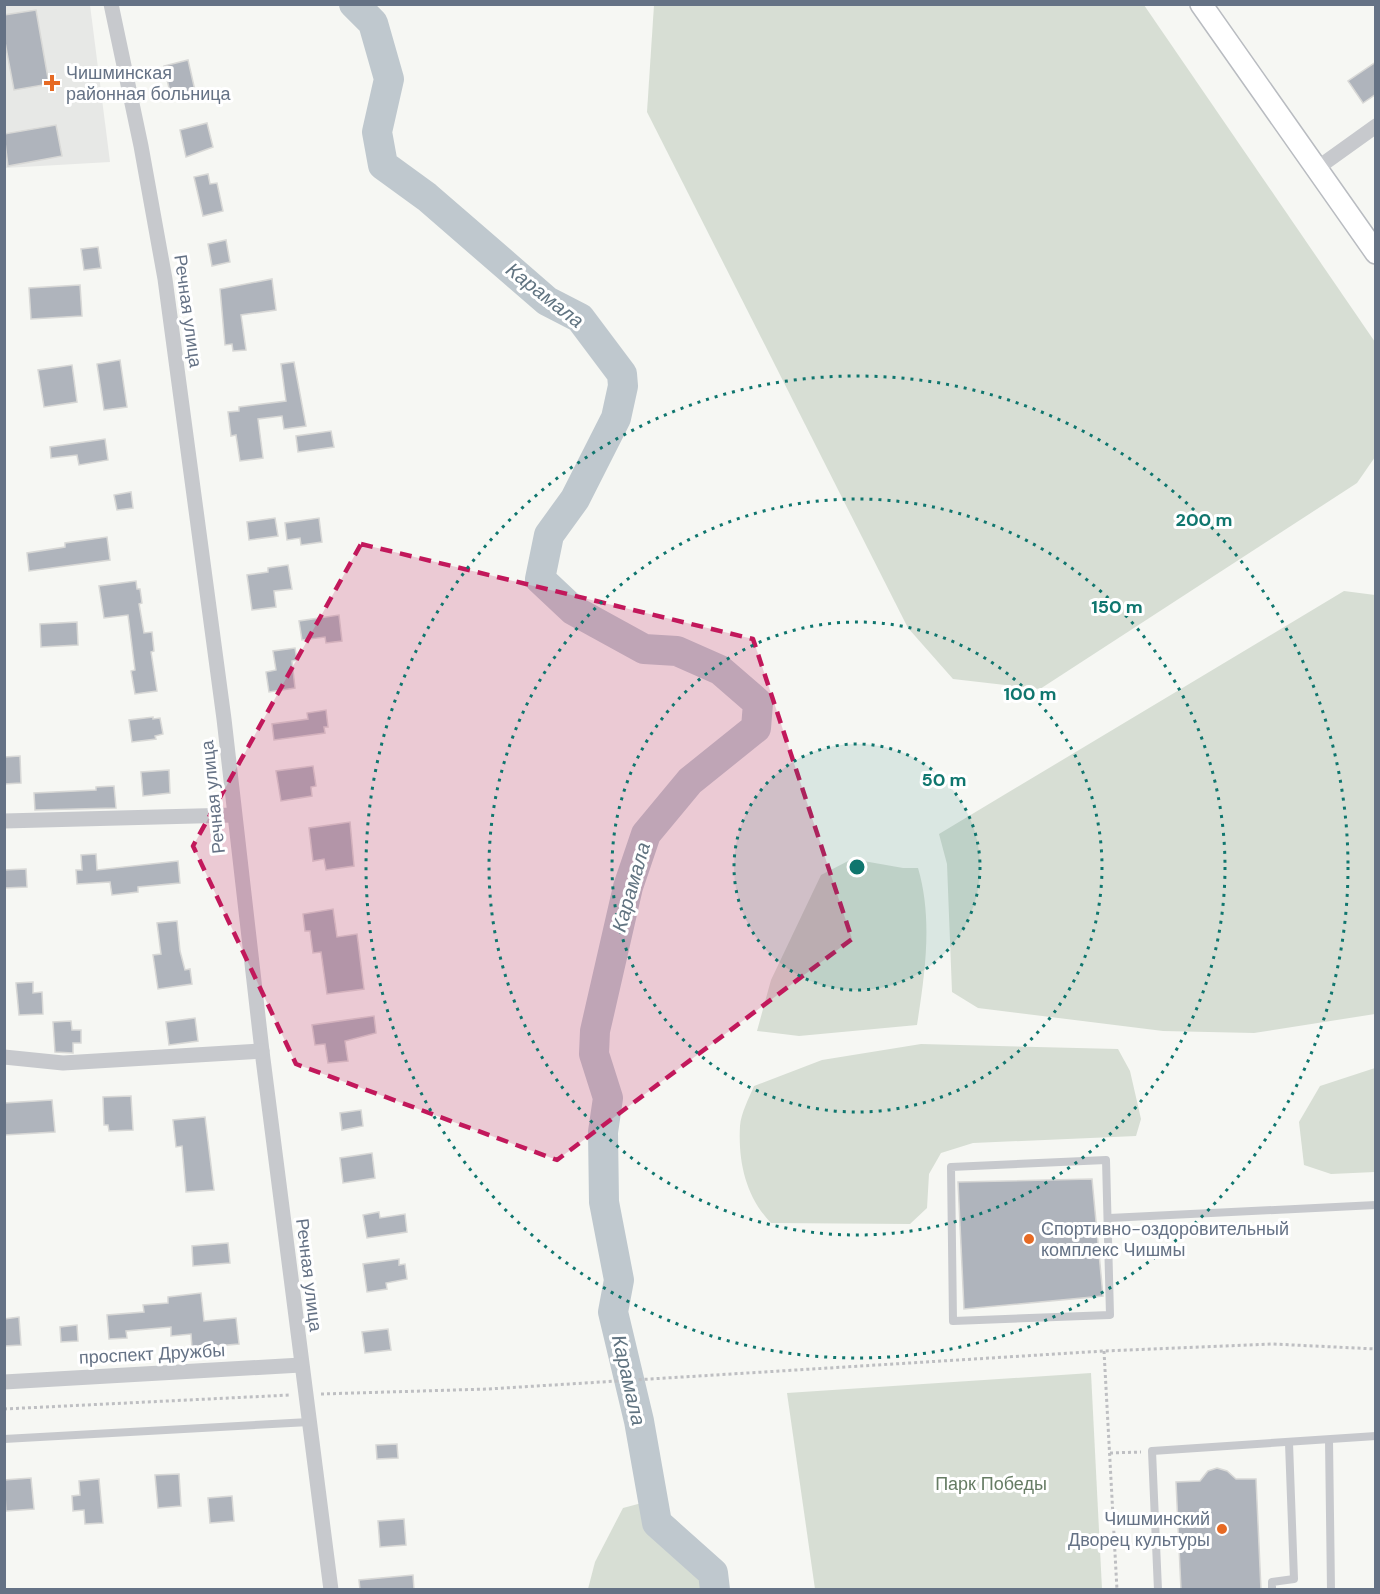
<svg xmlns="http://www.w3.org/2000/svg" width="1380" height="1594" font-family="'DM Sans',sans-serif">
  <style>
    .built { fill: #e7e8e6 }
    .green { fill: #d7ded4 }
    .lines { fill: none; stroke-linecap: round; stroke-linejoin: round }
    .river { stroke: #bfc8ce; stroke-width: 30 }
    .building { fill: #afb4bc; stroke: #d8d8d6; stroke-width: 1.5 }
    .secondary-casing { stroke: #b9bcc1; stroke-width: 24 }
    .path { stroke: #bebfc2; stroke-width: 3; stroke-dasharray: 3 3; stroke-linecap: butt }
    .lane { stroke: #c7c9cd; stroke-width: 8 }
    .street { stroke: #c7c9cd; stroke-width: 15 }
    .secondary { stroke: #fff; stroke-width: 21 }
    .marked { fill: #c2185b; fill-opacity: 0.2; stroke: #c2185b; stroke-width: 4.5; stroke-dasharray: 12 8; stroke-linejoin: round }
    .ring { fill: none; stroke: #0f766e; stroke-width: 3; stroke-dasharray: 3 6 }
    .poi-dot { fill: #e66a24; stroke: #fff; stroke-width: 2 }
    .labels { text-anchor: middle; stroke-width: 6; stroke-linejoin: round; paint-order: stroke }
    .poi-label { font-size: 18px; fill: #657285; stroke: #fff; text-anchor: start }
    .street-label { font-size: 18px; fill: #657285; stroke: #fff }
    .park-label { font-size: 18px; fill: #667c64; stroke: #fff }
    .water-label { font-size: 20px; font-style: italic; fill: #617481; stroke: #fff }
    .centre { fill: #0f766e; stroke: #fff; stroke-width: 3 }
    .ring-label { font-size: 18px; text-anchor: middle; font-weight: bold; fill: #0f766e; stroke: #fff; stroke-width: 6; stroke-linejoin: round; paint-order: stroke }
  </style>
  <rect width="100%" height="100%" fill="#f6f7f3"/>
  <path class="built" d="M5,5H90L110,162L5,168Z"/>
  <g class="green">
    <path d="M654,5H1144L1375,342V457L1357,483L1040,689L953,679L908,628L647,112Z"/>
    <path d="M1344,591L1375,595V1014L1254,1033L1163,1031L978,1008L952,992L947,864L939,834Z"/>
    <path d="M852,859L903,868H918C933,919 925,973 917,1025L799,1036L757,1031L771,980L821,875Z"/>
    <path d="M921,1044L1118,1049L1130,1071L1141,1119L1136,1136L973,1143L941,1153L929,1174L927,1208L910,1224L771,1223C746,1197 738,1162 740,1126C741,1113 749,1098 754,1086L822,1060Z"/>
    <path d="M1375,1068V1172L1331,1174L1304,1165L1299,1122L1320,1086Z"/>
    <path d="M1091,1373L1102,1589H815L787,1393Z"/>
    <path d="M653,1500L677,1521L725,1575L728,1589H588L595,1562L623,1508Z"/>
  </g>
  <g class="lines">
    <path class="river" d="M354,4L373,23L389,79L377,132L383,165L427,197L547,301L580,318L622,374L623,386L616,418L575,499L549,535L540,579L573,610L644,649L677,651L720,670L758,703L756,728L690,781L646,834L628,887L595,1031L594,1054L608,1098L603,1132L604,1202L619,1280L613,1312L639,1421L657,1523L713,1573L715,1590"/>
  </g>
  <g class="building">
    <path d="M36,10L49,84L14,90L4,37V15Z"/>
    <path d="M188,60L196,95L172,101L164,66Z"/>
    <path d="M1376,62V94L1363,103L1348,81Z"/>
    <path d="M207,123L213,147L186,157L180,130Z"/>
    <path d="M56,125L62,156L8,166L4,134Z"/>
    <path d="M208,174L210,184L217,183L223,211L203,216L194,177Z"/>
    <path d="M226,240L230,262L212,266L208,244Z"/>
    <path d="M98,247L101,268L84,270L81,249Z"/>
    <path d="M272,279L276,310L241,315L246,350L233,351L232,344L225,345L220,289Z"/>
    <path d="M80,285L82,316L31,319L29,288Z"/>
    <path d="M120,360L127,407L104,410L97,364Z"/>
    <path d="M294,362L306,426L284,429L282,416L258,419L263,458L240,461L236,435L231,436L228,412L239,411V407L286,401L281,364Z"/>
    <path d="M72,365L77,402L44,407L38,370Z"/>
    <path d="M331,431L334,447L298,452L296,436Z"/>
    <path d="M105,439L108,460L79,465L77,455L51,458L50,447Z"/>
    <path d="M131,492L133,508L117,510L114,495Z"/>
    <path d="M275,518L278,536L249,540L247,522Z"/>
    <path d="M319,518L322,542L301,545L300,538L287,540L285,523Z"/>
    <path d="M107,537L110,560L29,571L27,553L65,547V543Z"/>
    <path d="M288,565L292,589L274,591L276,607L252,610L247,575L268,572V568Z"/>
    <path d="M136,581L137,589H140L142,603L139,604L144,633L152,632L154,651L151,652L157,691L135,694L131,671L135,670L128,615L104,618L99,586Z"/>
    <path d="M339,615L342,641L326,643L325,637L302,640L299,621Z"/>
    <path d="M77,622L78,645L41,647L40,624Z"/>
    <path d="M295,648L297,660L292,661L295,688L269,692L266,672L276,670L273,651Z"/>
    <path d="M326,710L328,727H324L325,733L274,740L272,724L308,719L307,713Z"/>
    <path d="M153,717V719L160,718L163,734L155,736L156,739L132,742L129,720Z"/>
    <path d="M20,756L21,783L4,784V757Z"/>
    <path d="M313,766L316,786L311,787L312,796L281,801L276,771Z"/>
    <path d="M169,770L170,793L143,796L141,772Z"/>
    <path d="M114,786L116,808L35,810L34,793L96,790V787Z"/>
    <path d="M350,822L354,866L326,870L324,859L313,861L309,828Z"/>
    <path d="M96,854L97,870L178,861L180,883L138,887V892L112,895L110,882L77,884L76,870H82L81,855Z"/>
    <path d="M26,869L27,887L4,888V870Z"/>
    <path d="M333,909L337,937L357,934L364,989L327,994L321,952L313,953L310,931H305L303,914Z"/>
    <path d="M177,921L180,951L185,970L190,969L192,984L158,989L153,955L161,954L157,923Z"/>
    <path d="M33,982V993L42,992L43,1014L19,1015L16,983Z"/>
    <path d="M374,1016L376,1033L345,1041L348,1061L328,1063L325,1044L315,1045L312,1025Z"/>
    <path d="M195,1018L198,1041L169,1045L166,1022Z"/>
    <path d="M71,1021L72,1030H81V1043H73V1053L55,1052L53,1022Z"/>
    <path d="M131,1096L133,1130L109,1131L108,1125H104L103,1097Z"/>
    <path d="M52,1100L55,1132L4,1135V1103Z"/>
    <path d="M361,1110L363,1126L342,1130L340,1113Z"/>
    <path d="M205,1117L214,1190L186,1192L182,1146L176,1147L173,1120Z"/>
    <path d="M372,1153L375,1178L343,1183L340,1158Z"/>
    <path d="M1092,1179L1103,1296L964,1309L958,1182Z"/>
    <path d="M379,1212L380,1218L405,1214L407,1232L367,1238L363,1215Z"/>
    <path d="M228,1243L230,1263L193,1266L192,1246Z"/>
    <path d="M399,1259V1265L405,1264L407,1279L386,1283L387,1289L367,1292L363,1264Z"/>
    <path d="M201,1293L204,1321L236,1318L239,1344L192,1348L191,1334L171,1336V1327L126,1331L127,1338L109,1339L107,1315L144,1312L143,1305L168,1303V1297Z"/>
    <path d="M19,1317L21,1345L4,1346V1319Z"/>
    <path d="M77,1325L78,1341L61,1342L60,1327Z"/>
    <path d="M388,1329L391,1350L365,1353L362,1332Z"/>
    <path d="M397,1444L398,1458L377,1459L376,1445Z"/>
    <path d="M1217,1468L1227,1471L1236,1479H1256L1261,1590H1181L1176,1482L1200,1481L1208,1471Z"/>
    <path d="M179,1474L181,1506L158,1508L155,1475Z"/>
    <path d="M31,1478L34,1509L6,1511L4,1480Z"/>
    <path d="M99,1479L103,1523L85,1524L84,1510L73,1511L72,1496L80,1495L79,1481Z"/>
    <path d="M232,1496L234,1521L210,1523L208,1498Z"/>
    <path d="M404,1519L406,1545L380,1547L378,1521Z"/>
    <path d="M413,1575L414,1590H360L359,1580Z"/>
  </g>
  <g class="lines">
    <g class="secondary-casing">
      <path id="secondary" d="M1201,4L1376,253"/>
    </g>
    <g class="path">
      <path d="M1104,1351L1117,1590"/>
      <path d="M321,1394L488,1389L1104,1351L1273,1344L1376,1349"/>
      <path d="M4,1409L290,1395"/>
      <path d="M1110,1453L1141,1452"/>
      <path d="M1166,1543L1179,1542"/>
      <path d="M1115,1546L1144,1544"/>
    </g>
    <g class="lane">
      <path d="M1106,1160L1110,1315L953,1321L951,1167Z"/>
      <path d="M1109,1218L1376,1205"/>
      <path d="M4,1439L309,1422"/>
      <path d="M1329,1440L1331,1590"/>
      <path d="M1158,1590L1152,1451L1376,1436"/>
      <path d="M1272,1590V1582L1294,1579L1289,1443"/>
    </g>
    <g class="street">
      <path d="M111,4L141,146L165,279L224,719L262,1051L331,1590"/>
      <path d="M1316,169L1376,126"/>
      <path d="M4,821L234,815"/>
      <path d="M4,1057L63,1063L262,1051"/>
      <path d="M4,1382L301,1365"/>
    </g>
    <use href="#secondary" class="secondary"/>
  </g>
  <path class="marked" d="M361,544L753,639L852,939L557,1160L296,1064L193,846Z"/>
  <circle cx="857" cy="867" r="123" fill="#0f766e" fill-opacity=".12"/>
  <g class="ring">
    <circle cx="857" cy="867" r="123"/>
    <circle cx="857" cy="867" r="245"/>
    <circle cx="857" cy="867" r="368"/>
    <circle cx="857" cy="867" r="491"/>
  </g>
  <g class="poi-dot">
    <path d="M49 74h6v6h6v6h-6v6h-6v-6h-6v-6h6z"/>
    <circle cx="1029" cy="1239" r="6"/>
    <circle cx="1222" cy="1529" r="6"/>
  </g>
  <g class="labels">
    <g class="poi-label">
      <text x="66" y="79">Чишминская<tspan x="66" dy="21">районная больница</tspan></text>
      <text x="1041" y="1235">Спортивно-оздоровительный<tspan x="1041" dy="21">комплекс Чишмы</tspan></text>
      <text x="1210" y="1525" text-anchor="end">Чишминский<tspan x="1210" dy="21">Дворец культуры</tspan></text>
    </g>
    <g class="street-label">
      <text transform="translate(188 311) rotate(82)" y="6">Речная улица</text>
      <text transform="translate(213 797) rotate(-96)" y="6">Речная улица</text>
      <text transform="translate(309 1275) rotate(83)" y="6">Речная улица</text>
      <text transform="translate(152 1354) rotate(-3)" y="6">проспект Дружбы</text>
    </g>
    <g class="park-label">
      <text x="991" y="1490">Парк Победы</text>
    </g>
    <g class="water-label">
      <text transform="translate(545 295) rotate(38)" y="7">Карамала</text>
      <text transform="translate(631 887) rotate(-74)" y="7">Карамала</text>
      <text transform="translate(629 1380) rotate(77)" y="7">Карамала</text>
    </g>
  </g>
  <circle cx="857" cy="867" r="9" class="centre"/>
  <g class="ring-label">
    <text x="1204" y="526">200 m</text>
    <text x="1117" y="613">150 m</text>
    <text x="1030" y="700">100 m</text>
    <text x="944" y="786">50 m</text>
  </g>
  <rect width="1380" height="1594" fill="none" stroke="#657285" stroke-width="12"/>
</svg>
